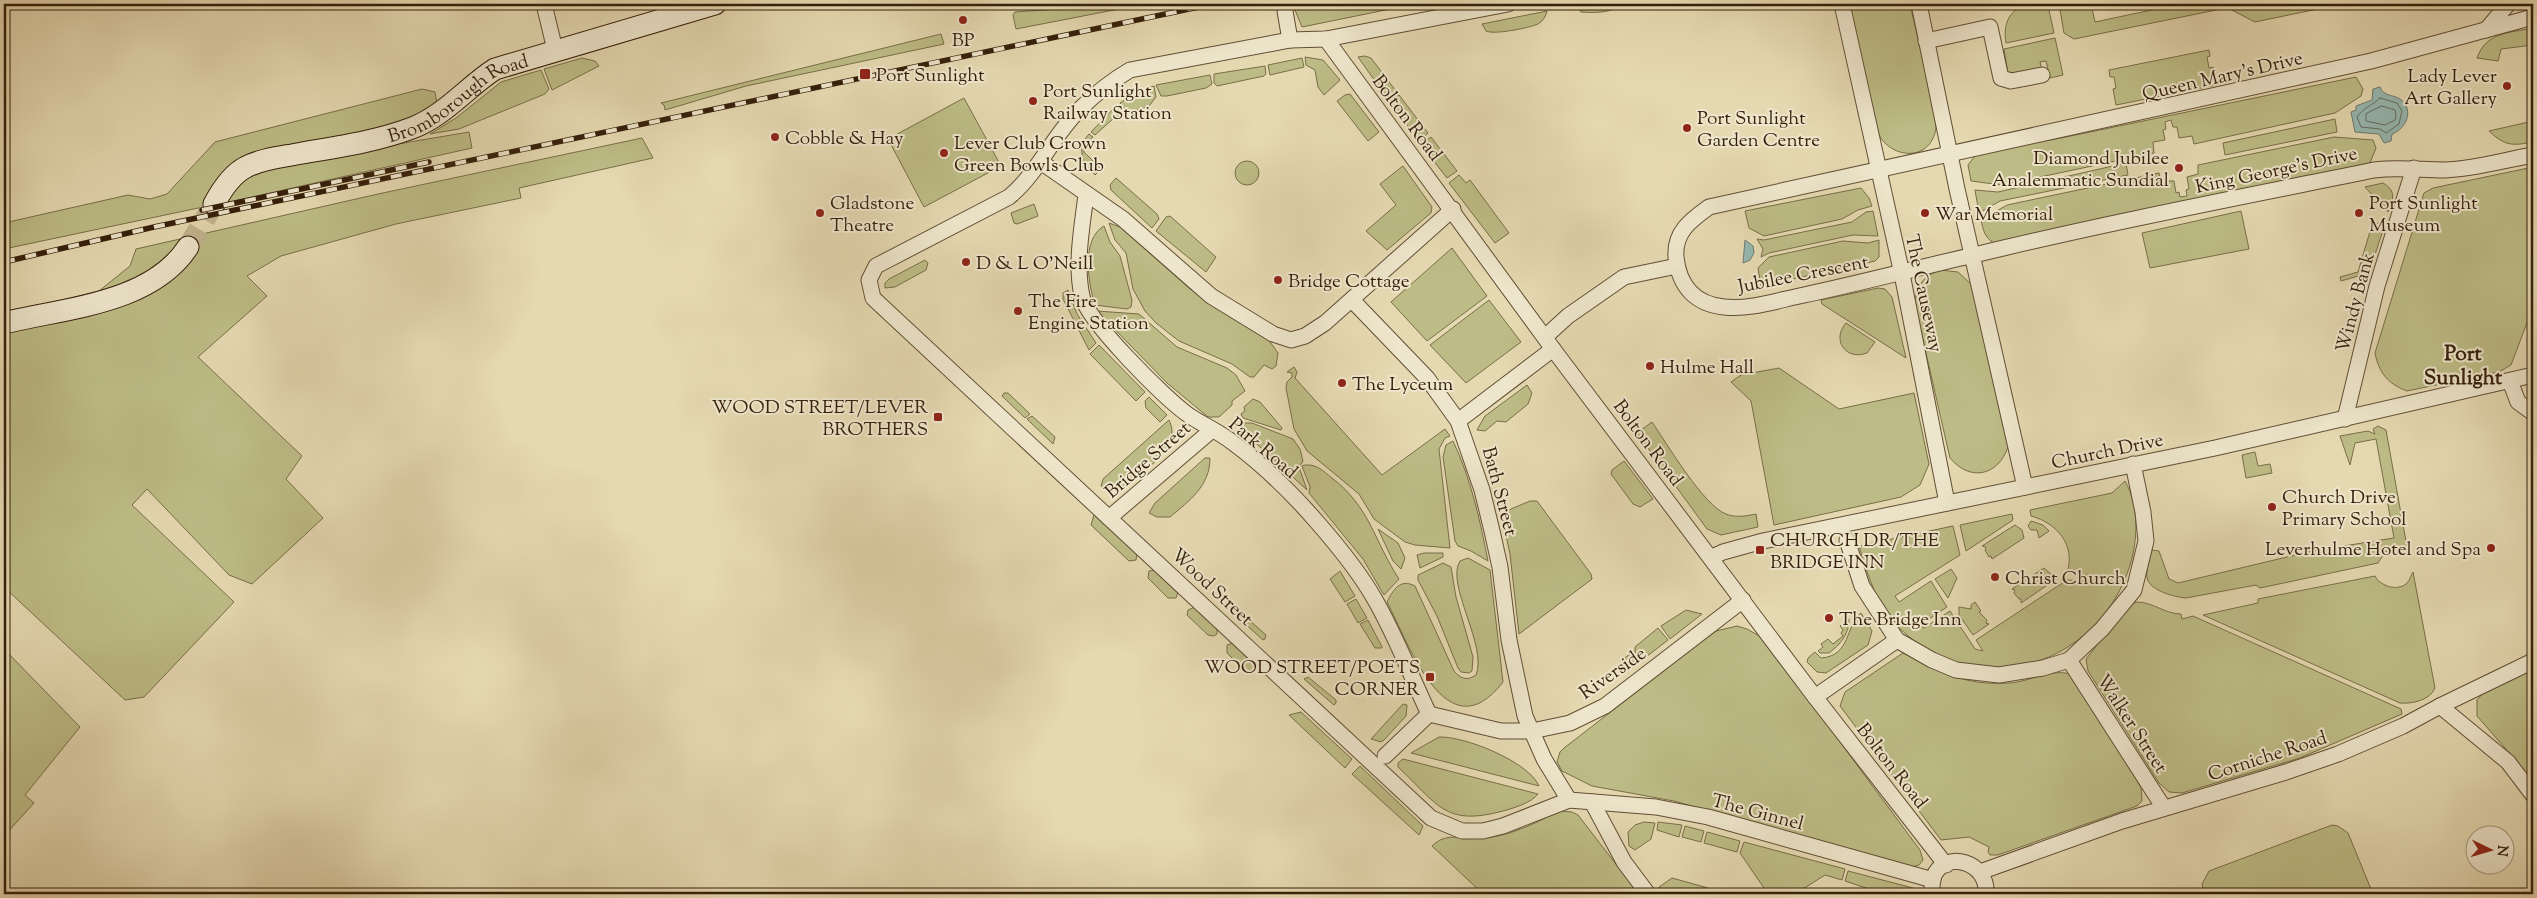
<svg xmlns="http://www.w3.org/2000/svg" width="2537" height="898" font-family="'Sorts Mill Goudy',serif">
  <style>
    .green { fill: #bdbc86; stroke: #796e48 }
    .water { fill: #96b9b2; stroke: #6f7b6f }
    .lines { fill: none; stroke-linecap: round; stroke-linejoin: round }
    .shore { stroke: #666c5e; stroke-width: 1 }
    .secondary-tunnel { stroke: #c2b490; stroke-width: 21; stroke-dasharray: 21 11; stroke-linecap: butt }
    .street-casing { stroke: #614e34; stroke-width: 17 }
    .secondary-casing { stroke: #351f0a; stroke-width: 23 }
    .street { stroke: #eee6cc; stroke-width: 15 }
    .secondary { stroke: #eee6cc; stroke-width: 21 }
    .rail-casing { stroke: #351f0a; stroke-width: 5.5 }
    .rail { stroke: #eee6cc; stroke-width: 4; stroke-dasharray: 11; stroke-linecap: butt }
    .poi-dot { fill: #8f2418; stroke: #eee6cc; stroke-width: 2 }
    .labels { text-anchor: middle; stroke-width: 4; stroke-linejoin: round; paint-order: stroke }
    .poi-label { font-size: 19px; fill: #351f0a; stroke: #eee6cc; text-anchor: start }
    .street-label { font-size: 19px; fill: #351f0a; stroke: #eee6cc }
    .quarter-label { font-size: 21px; font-weight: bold; fill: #351f0a; stroke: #eee6cc }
  </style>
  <rect width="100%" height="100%" fill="#e5d9b1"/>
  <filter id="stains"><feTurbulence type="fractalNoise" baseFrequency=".004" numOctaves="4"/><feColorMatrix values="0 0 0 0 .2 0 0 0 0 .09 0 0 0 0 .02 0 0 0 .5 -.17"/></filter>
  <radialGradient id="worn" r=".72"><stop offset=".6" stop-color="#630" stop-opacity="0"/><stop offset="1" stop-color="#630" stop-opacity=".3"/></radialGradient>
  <g class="green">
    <path d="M1102,4H1145L1016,29L1013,15L1015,12L1101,6Z"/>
    <path d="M1323,4H1415L1302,27L1295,10Z"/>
    <path d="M1623,4C1611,13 1596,13 1581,12L1577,5Z"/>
    <path d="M1849,4H1910C1917,33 1923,62 1930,91C1933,102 1938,116 1936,128C1931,162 1891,160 1878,133Z"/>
    <path d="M2026,4L2048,6L2054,33L2006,43C2003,25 2008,11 2026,4Z"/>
    <path d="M2059,4H2091L2095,22L2180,4H2220L2221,9L2074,39L2064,33Z"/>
    <path d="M2225,4H2342L2255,22L2226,7Z"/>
    <path d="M1547,11C1546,16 1543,21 1538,24C1529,28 1494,35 1486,31L1482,24Z"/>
    <path d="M2533,28V45L2501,49L2498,61L2477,58C2486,32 2509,33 2533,28Z"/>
    <path d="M941,34L944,44L746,86L665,110L664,105L661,103Z"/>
    <path d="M2055,38L2063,75L2050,78L2046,61L2040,62L2042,70L2008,74L2004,49Z"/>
    <path d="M2209,50L2210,56L2207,57L2209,68L2213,67L2216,85L2116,105L2113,89L2116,88L2114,77H2110L2109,70Z"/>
    <path d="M1365,56L1371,58L1396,91L1387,98L1358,57Z"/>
    <path d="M1305,57L1323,60L1340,80L1324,95L1318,87L1315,70L1306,65Z"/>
    <path d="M582,58L595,61L599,66L552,90L544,69Z"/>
    <path d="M1302,58L1304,67L1270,75L1268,65Z"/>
    <path d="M1265,66L1266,74L1264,76L1217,86L1214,83V74Z"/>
    <path d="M541,70L549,89L545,94L459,129L430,134L456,118L501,82Z"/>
    <path d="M1210,75L1212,84L1206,88L1167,96H1161L1156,85Z"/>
    <path d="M2356,77L2363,89L2361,96L2335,113L2194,144L2192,136L2179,138L2177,127H2173L2171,120L2165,122L2166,129L2163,130L2165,140L2153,142L2154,153L2002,185L1971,181L1968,165L1977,153L2061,138Z"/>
    <path d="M1154,86L1156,97L1149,106L1128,113L1120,103L1136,92Z"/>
    <path d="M422,89L435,92L437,103L404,123L219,179L203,207L4,249V223L128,195L150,199L167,194L215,142Z"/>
    <path d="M1350,94L1379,132L1368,141L1337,101L1345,95Z"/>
    <path d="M1399,95L1428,133L1419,141L1390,102Z"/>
    <path d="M964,98L1001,166L924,207L888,139Z"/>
    <path d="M1116,106L1123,115L1114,118L1095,135L1091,132Z"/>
    <path d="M2335,119L2337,132L2225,155L2223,143Z"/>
    <path d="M2533,121V142C2512,146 2505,146 2489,131Z"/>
    <path d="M469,132L472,148L225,203L239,180L279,164Z"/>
    <path d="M1089,134L1093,137L1085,144L1084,152L1101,169L1095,175L1083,162L1081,144Z"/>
    <path d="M1431,137L1457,171L1447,178L1421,145Z"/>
    <path d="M2334,137L2373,140L2376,148L2370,163L1994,243C1985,238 1983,230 1981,220L2007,205L2159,173L2161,181H2174L2176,193L2179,192L2180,197L2187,196L2186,190L2189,189L2187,177L2198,174V165Z"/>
    <path d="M642,138L653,158L519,188L521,198L396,224L281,256L247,276L267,296L198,357L302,456L286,479L323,518L252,584L229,575L147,489L132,505L234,602L144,697L125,700L4,587V314L99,291L130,266L136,249L378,194Z"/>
    <circle cx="1247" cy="173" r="12"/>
    <path d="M2126,163L2128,175L2000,201L1979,213L1975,190L1998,192Z"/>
    <path d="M1403,166L1432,207L1431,213L1387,250L1366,231L1396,205L1380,184Z"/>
    <path d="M2533,167V307L2511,365L2499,372L2407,391C2388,384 2379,373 2375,353L2424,193L2433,188Z"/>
    <path d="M1459,175L1466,183L1470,180L1509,233L1495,243L1449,183Z"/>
    <path d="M1116,178L1157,214L1159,219L1152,228L1111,190L1110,185Z"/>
    <path d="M2383,183C2397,191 2393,200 2388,212L2365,187Z"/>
    <path d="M1861,188L1869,198L1872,206L1858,210L1842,219L1764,236L1749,228L1745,211Z"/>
    <path d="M1034,204L1038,216L1017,224L1014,223L1011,213Z"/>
    <path d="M1873,211L1878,236L1853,235L1769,253L1761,257L1763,249L1757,239L1764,240L1852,222L1866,212Z"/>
    <path d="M2241,211L2249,249L2150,268L2142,233Z"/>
    <path d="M1170,216L1216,257L1206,272L1156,231L1166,217Z"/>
    <path d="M2381,221H2386L2369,273L2341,281L2340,277L2358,272L2371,228Z"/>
    <path d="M1109,223L1120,227L1190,289L1268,339L1278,353L1276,366L1272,369L1264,365L1254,377H1250L1232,364L1179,341L1156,323L1145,311L1133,289L1126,253L1115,240Z"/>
    <path d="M1104,226L1110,242L1120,256L1132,300L1131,307L1127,309L1095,305C1088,283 1081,239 1104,226Z"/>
    <path d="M1879,240V257L1875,261L1761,286L1758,268L1769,257L1843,241L1868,243Z"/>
    <path d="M1452,248L1487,296L1427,341L1391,302Z"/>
    <path d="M925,260L928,263L926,270L895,287L885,288V283L889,279Z"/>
    <path d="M1940,270L1958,272L1972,285L2008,447C1998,476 1970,482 1950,458L1915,305C1915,287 1923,276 1940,270Z"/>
    <path d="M1878,288L1885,289L1892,297L1906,358L1822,304L1821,300Z"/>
    <path d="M1068,290L1077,314L1096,343L1089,350L1063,299V293Z"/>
    <path d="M1489,300L1521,342L1466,383L1430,345Z"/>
    <path d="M1097,311L1139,314L1177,347L1227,368L1236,375L1245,391L1232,401V405L1219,417H1208L1167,383Z"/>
    <path d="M1846,323L1875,342L1867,353C1846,361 1831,340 1846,323Z"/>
    <path d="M1099,345L1145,392L1136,401L1090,354Z"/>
    <path d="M1294,367L1297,372L1295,378L1382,475L1445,429L1450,436L1445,438L1439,449L1450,548L1415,545L1405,542L1374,519L1359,494L1307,451L1294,429L1286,388L1287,382L1292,377V373L1287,372Z"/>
    <path d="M1779,368L1839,409L1914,393L1929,464L1920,485L1901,497L1774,525L1751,401L1731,382L1741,375Z"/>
    <path d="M1527,385L1532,393L1528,404L1506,422L1497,421L1485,431L1477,430L1485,416Z"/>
    <path d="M1004,393H1008L1030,414L1025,418L1002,396Z"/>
    <path d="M1149,397L1167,415L1160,422L1146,408L1145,401Z"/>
    <path d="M1253,399L1260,402L1282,428L1281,430L1243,418L1241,414L1245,411L1244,407Z"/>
    <path d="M1032,416L1055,437L1053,444L1027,419Z"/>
    <path d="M1169,420C1172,426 1173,433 1171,439C1168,453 1131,487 1116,488C1111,489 1106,487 1101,486L1103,479Z"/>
    <path d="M1652,422C1667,444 1704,506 1726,514C1736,518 1746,516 1756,514L1758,527L1721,535L1707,529L1637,433Z"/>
    <path d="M1239,423H1252L1293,439L1300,449L1303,461L1299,467L1307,490L1246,434Z"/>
    <path d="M2378,426L2386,430L2407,547L2385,552L2378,563L2260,588L2256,585L2186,598C2175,597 2150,591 2147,578C2146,570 2150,557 2152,550L2159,551L2169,579L2178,583L2312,551L2394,538L2376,439L2355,443L2350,465L2340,436L2368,431L2375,434L2373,429Z"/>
    <path d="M1453,441C1471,479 1480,520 1488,561L1471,551L1458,546L1455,541L1443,457L1446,445Z"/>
    <path d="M2255,452L2258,466L2270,464L2272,473L2246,478L2242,455Z"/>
    <path d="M1205,458H1210C1210,486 1190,500 1170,517H1157L1149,513L1155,503Z"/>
    <path d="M1624,461L1653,499L1640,507L1633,504L1611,474L1612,470Z"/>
    <path d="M1305,465C1317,464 1323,471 1332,478C1370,507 1374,541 1399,579L1384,595L1363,559L1309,493L1310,487L1302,466Z"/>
    <path d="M2125,481C2138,504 2138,533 2132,558C2106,659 1989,704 1907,635C1879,612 1869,580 1859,546L1953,526L1960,555L1895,596L1899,602L1931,581L1947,607L1920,625L1924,628L1950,611L1975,649L1983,651L1976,640L2067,580L2107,582L2109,577L2067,573C2076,545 2057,523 2031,516L2030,510L2112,493Z"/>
    <path d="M1530,501H1537L1591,574L1592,579L1519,634L1510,554L1502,517L1511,509Z"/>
    <path d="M2012,514L2013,520L1966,551L1960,525Z"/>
    <path d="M1094,515L1137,554L1136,560L1129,561L1091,525Z"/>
    <path d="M2031,521L2043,525L2049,531L2039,538L2037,530H2031L2028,526Z"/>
    <path d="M2015,525L2022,530L2024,538L1992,559L1991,556L1989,557L1985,550L1986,547L1982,546Z"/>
    <path d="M1378,529L1398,543L1405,558L1401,569L1393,561Z"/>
    <path d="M1424,553H1443V557L1420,568L1417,555Z"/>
    <path d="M1468,558L1490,570L1503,682C1447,755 1409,644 1387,602C1393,590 1400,578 1415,586L1454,671C1461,679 1467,681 1476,675C1488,646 1445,584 1460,561Z"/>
    <path d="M1443,563L1451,567L1456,597L1473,657L1472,671L1469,673L1461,672L1458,668L1437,616L1418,580V575Z"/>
    <path d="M2044,568L2053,576L2052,582L2021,603V599H2019L2014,593L2015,590L2012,589Z"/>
    <path d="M1951,569L1957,578L1948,598L1935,579Z"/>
    <path d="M1155,570L1178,592L1176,598H1168L1148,578L1149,571Z"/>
    <path d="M1340,571L1355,596L1345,602L1330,579Z"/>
    <path d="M2413,572L2435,688C2430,700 2413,704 2400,703L2203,615L2258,603V599L2375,576C2380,586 2398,592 2407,583C2410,580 2411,575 2413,572Z"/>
    <path d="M1356,599L1367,618L1358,623L1347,604Z"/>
    <path d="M1975,602L1981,611L1979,612L1987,620L1986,623L1989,624L1973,635L1959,615V607L1971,609V605Z"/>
    <path d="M2137,602C2153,602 2165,614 2181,614L2182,619L2193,616L2401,709L2402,714L2300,758L2182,793L2169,792L2159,783L2088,671L2086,659L2129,605Z"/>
    <path d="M1195,607L1217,628V634L1214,636L1208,635L1187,615L1188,610Z"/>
    <path d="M1236,610L1239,611L1266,635L1265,639L1263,640L1233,613Z"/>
    <path d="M1686,610L1702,614L1670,639L1661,626Z"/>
    <path d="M1861,613L1872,631L1868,645L1826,673L1817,672L1807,662L1808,658L1815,652L1821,658C1851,656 1845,626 1861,613Z"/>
    <path d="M1849,619C1849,634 1841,644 1829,653H1820L1818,651L1823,647L1821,644L1828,639L1833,644L1843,636L1841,633L1843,630L1840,626Z"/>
    <path d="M1368,620L1382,647V648H1375L1360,624Z"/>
    <path d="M1737,626L1747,629L1763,638L1920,850L1923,860L1919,865L1912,867L1674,801L1592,786L1562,771L1557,762L1560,752L1564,748L1704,640L1716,631Z"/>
    <path d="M1658,628L1668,640L1642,660L1635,652V647Z"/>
    <path d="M1233,643L1257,664L1255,672H1246L1227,653V645Z"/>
    <path d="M4,649L80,727L25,795L34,803L4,836Z"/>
    <path d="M1631,653L1639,663L1628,671L1621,661Z"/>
    <path d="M1903,653C1942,672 1964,686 2009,683C2030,682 2053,667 2073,675L2141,787L2142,801L2137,806L1998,855H1990L1988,852L1989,847L1969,837L1941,840L1840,706L1845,692Z"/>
    <path d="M2533,669V780L2477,716V700L2483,693Z"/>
    <path d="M1308,677L1336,700V703L1334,705L1304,679Z"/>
    <path d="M1403,704L1407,705L1406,716L1384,740L1381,742L1371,739Z"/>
    <path d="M1301,712L1352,759L1345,768L1289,715Z"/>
    <path d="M1439,737C1465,736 1529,762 1539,786L1411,753Z"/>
    <path d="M1403,759L1538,794C1531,803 1514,808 1503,811C1444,827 1438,804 1398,767V763Z"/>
    <path d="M1360,766L1423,826L1419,835L1352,774Z"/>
    <path d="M1560,811L1572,812L1578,815L1639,894H1483L1432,846C1446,832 1460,839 1479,838C1507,838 1535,823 1560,811Z"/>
    <path d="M1644,822L1655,823L1651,839L1635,850L1629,846L1628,832L1635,825Z"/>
    <path d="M1658,822L1682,825L1679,837L1657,830Z"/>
    <path d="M2332,825L2338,826L2348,833L2373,894H2204L2202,884L2209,871Z"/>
    <path d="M1685,826L1704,831L1701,842L1682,837Z"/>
    <path d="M1707,832L1740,841L1737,852L1704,843Z"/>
    <path d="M1744,842L1845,869L1842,880L1825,875L1795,894H1768L1740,853Z"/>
    <path d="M1848,871L1913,888L1915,894H1864L1866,888L1845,881Z"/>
    <path d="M1672,878L1708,888L1717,894H1665L1659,887Z"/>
  </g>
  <g class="water">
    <path d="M2380,87C2384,97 2392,94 2400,99C2415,110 2406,129 2392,134L2391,141L2384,143L2379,134L2355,132L2351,112L2356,110V106L2372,100L2373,89Z"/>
    <path d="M1745,240L1753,246L1754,253L1750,260L1743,263Z"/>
  </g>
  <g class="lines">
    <g class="shore">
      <path d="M2380,98L2397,103L2402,111L2399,124L2386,133L2380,129L2361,127L2357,117C2363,108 2373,105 2380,98Z"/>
      <path d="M2382,106L2395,110L2396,116L2395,120L2385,125L2366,121V114Z"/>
    </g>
    <path class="secondary-tunnel" d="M188,247L214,204"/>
    <g class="street-casing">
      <g id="street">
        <path d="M544,4L555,50"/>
        <path d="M1508,4L1326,39L1290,40L1130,70C1111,81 1094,95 1079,110C1052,137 1038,173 1009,197L876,266L869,280L873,298L1431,818L1462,831H1483L1503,826L1569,800L1656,807L1708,817L1933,880"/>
        <path d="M1842,4L1902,274L1947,503"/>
        <path d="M1919,4L1957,189L2025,487"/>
        <path d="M1285,11L1290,40"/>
        <path d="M2533,17L2371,61L1709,207C1691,220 1674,232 1676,257C1679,286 1695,304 1724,307C1750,310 1779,300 1804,295C1861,283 1917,268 1974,255C2106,223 2241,197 2374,170C2398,167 2421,170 2445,170C2475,169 2504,160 2533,155"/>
        <path d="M2486,30L2508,4"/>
        <path d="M1326,39L1553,349L1815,697L1946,865"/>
        <path d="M1926,41L1990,27L2001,78L2011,81L2042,75"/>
        <path d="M1041,162L1123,219L1211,296L1273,334L1291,340L1305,336L1325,323L1453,209"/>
        <path d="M1086,195C1082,227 1075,264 1082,296C1087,321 1164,397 1187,414C1201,424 1218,431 1232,442C1263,465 1292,493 1317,522C1338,546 1358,570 1374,598C1395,634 1411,676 1429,714"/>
        <path d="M1352,300L1427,378L1458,421L1482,490L1492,531L1500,567L1509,640L1525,716L1544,759L1569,800"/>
        <path d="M1545,337L1568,316L1624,277L1677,266"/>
        <path d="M2510,381L2518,402L2533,413"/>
        <path d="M2345,419L2377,286L2414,168"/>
        <path d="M1458,421L1553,349"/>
        <path d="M1109,518L1212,430"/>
        <path d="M1847,540L1862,586L1897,640L1932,660L1956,670L1999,675L2043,668L2069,660L2102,629L2134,590L2146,541L2143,512L2133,464"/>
        <path d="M1712,557L1723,552L1763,541L2215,448L2533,375"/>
        <path d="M2069,660L2164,808"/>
        <path d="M1815,697L1897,640"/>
        <path d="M2440,706L2533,661"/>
        <path d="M1429,714L1501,731H1532L1570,723L1605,706L1743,600"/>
        <path d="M1385,756L1429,714"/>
        <path d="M1592,802L1624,862L1648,894"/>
        <path d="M1980,872L2122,821L2286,772L2338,754L2403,726L2440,706L2508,762L2533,795"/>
        <path d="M1932,894C1932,889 1932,883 1933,878C1944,848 1989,862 1986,894"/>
      </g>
    </g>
    <g class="secondary-casing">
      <g id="secondary">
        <path id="s1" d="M214,204C221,191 232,174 246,167C261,159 281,157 297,154C336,147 375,142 412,128C444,116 467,87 495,69L715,4"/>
        <path d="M4,323C64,308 151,304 188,247"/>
      </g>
    </g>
    <use href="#street" class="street"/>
    <use href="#secondary" class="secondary"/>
    <g class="rail-casing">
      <g id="rail">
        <path d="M202,210L429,162"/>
        <path d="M4,262L154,227L1213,4"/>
      </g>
    </g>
    <use href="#rail" class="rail"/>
  </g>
  <g class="poi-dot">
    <circle cx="963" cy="20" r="5"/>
    <rect x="859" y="68" width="12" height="12" rx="2.5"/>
    <circle cx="2507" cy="86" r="5"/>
    <circle cx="1033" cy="101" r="5"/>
    <circle cx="1687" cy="128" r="5"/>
    <circle cx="775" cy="137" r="5"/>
    <circle cx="944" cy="153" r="5"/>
    <circle cx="2179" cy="168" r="5"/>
    <circle cx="820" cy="213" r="5"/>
    <circle cx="1925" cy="213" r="5"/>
    <circle cx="2359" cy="213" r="5"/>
    <circle cx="966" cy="262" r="5"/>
    <circle cx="1278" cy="280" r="5"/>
    <circle cx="1018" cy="311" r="5"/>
    <circle cx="1650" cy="366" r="5"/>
    <circle cx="1342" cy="383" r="5"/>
    <rect x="933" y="412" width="10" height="10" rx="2.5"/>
    <circle cx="2272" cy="507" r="5"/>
    <circle cx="2491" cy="548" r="5"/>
    <rect x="1755" y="545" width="10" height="10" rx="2.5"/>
    <circle cx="1995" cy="577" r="5"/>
    <circle cx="1829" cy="618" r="5"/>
    <rect x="1425" y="672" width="10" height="10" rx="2.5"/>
  </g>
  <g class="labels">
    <g class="poi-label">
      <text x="963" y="46" text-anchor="middle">BP</text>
      <text x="876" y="81">Port Sunlight</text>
      <text x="2497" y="82" text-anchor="end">Lady Lever<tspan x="2497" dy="22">Art Gallery</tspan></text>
      <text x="1043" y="97">Port Sunlight<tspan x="1043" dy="22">Railway Station</tspan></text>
      <text x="1697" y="124">Port Sunlight<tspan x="1697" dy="22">Garden Centre</tspan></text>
      <text x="785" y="144">Cobble &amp; Hay</text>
      <text x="954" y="149">Lever Club Crown<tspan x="954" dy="22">Green Bowls Club</tspan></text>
      <text x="2169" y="164" text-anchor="end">Diamond Jubilee<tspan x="2169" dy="22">Analemmatic Sundial</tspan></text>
      <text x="830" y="209">Gladstone<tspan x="830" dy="22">Theatre</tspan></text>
      <text x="2369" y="209">Port Sunlight<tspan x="2369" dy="22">Museum</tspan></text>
      <text x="1935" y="220">War Memorial</text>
      <text x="976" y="269">D &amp; L O'Neill</text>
      <text x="1288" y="287">Bridge Cottage</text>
      <text x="1028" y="307">The Fire<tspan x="1028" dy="22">Engine Station</tspan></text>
      <text x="1660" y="373">Hulme Hall</text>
      <text x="1352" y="390">The Lyceum</text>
      <text x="928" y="413" text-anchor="end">WOOD STREET/LEVER<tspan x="928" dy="22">BROTHERS</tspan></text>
      <text x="2282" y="503">Church Drive<tspan x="2282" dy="22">Primary School</tspan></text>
      <text x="1770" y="546">CHURCH DR/THE<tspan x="1770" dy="22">BRIDGE INN</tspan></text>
      <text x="2481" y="555" text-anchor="end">Leverhulme Hotel and Spa</text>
      <text x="2005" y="584">Christ Church</text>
      <text x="1839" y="625">The Bridge Inn</text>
      <text x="1420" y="673" text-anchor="end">WOOD STREET/POETS<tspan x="1420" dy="22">CORNER</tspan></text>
    </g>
    <g class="street-label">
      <text transform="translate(2222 75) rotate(-13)" y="7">Queen Mary's Drive</text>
      <text dy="7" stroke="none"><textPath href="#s1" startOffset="276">Bromborough Road</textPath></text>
      <text transform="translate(1408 117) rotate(53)" y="7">Bolton Road</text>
      <text transform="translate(2276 169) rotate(-12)" y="7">King George's Drive</text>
      <text transform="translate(1803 273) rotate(-11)" y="7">Jubilee Crescent</text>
      <text transform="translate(1925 293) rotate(78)" y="7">The Causeway</text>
      <text transform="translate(2354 302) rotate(-75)" y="7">Windy Bank</text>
      <text transform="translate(1649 442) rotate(53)" y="7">Bolton Road</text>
      <text transform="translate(1264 447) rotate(40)" y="7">Park Road</text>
      <text transform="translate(2107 450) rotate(-12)" y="7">Church Drive</text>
      <text transform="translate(1147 459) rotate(-41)" y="7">Bridge Street</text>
      <text transform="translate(1501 491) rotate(75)" y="7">Bath Street</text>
      <text transform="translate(1213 586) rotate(43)" y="7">Wood Street</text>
      <text transform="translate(1612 672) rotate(-35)" y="7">Riverside</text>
      <text transform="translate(2133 723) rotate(57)" y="7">Walker Street</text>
      <text transform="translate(2267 755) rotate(-18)" y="7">Corniche Road</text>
      <text transform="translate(1893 765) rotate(52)" y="7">Bolton Road</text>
      <text transform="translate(1758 811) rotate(15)" y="7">The Ginnel</text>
    </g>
    <g class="quarter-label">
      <text x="2463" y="360">Port<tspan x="2463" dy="24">Sunlight</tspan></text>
    </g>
  </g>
  <rect width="2537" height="898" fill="none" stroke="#e5d9b1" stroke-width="20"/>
  <rect x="5" y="5" width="2527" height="888" fill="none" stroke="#351f0a" stroke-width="2.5"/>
  <rect x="10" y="10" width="2517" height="878" fill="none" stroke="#351f0a"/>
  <g transform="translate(2490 850) rotate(95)"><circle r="24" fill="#eee6cc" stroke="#a4967e"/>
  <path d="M0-4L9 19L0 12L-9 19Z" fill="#8f2418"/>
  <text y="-8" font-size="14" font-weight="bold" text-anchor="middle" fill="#351f0a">N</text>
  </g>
  <rect width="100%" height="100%" filter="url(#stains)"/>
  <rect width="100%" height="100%" fill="url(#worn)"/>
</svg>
